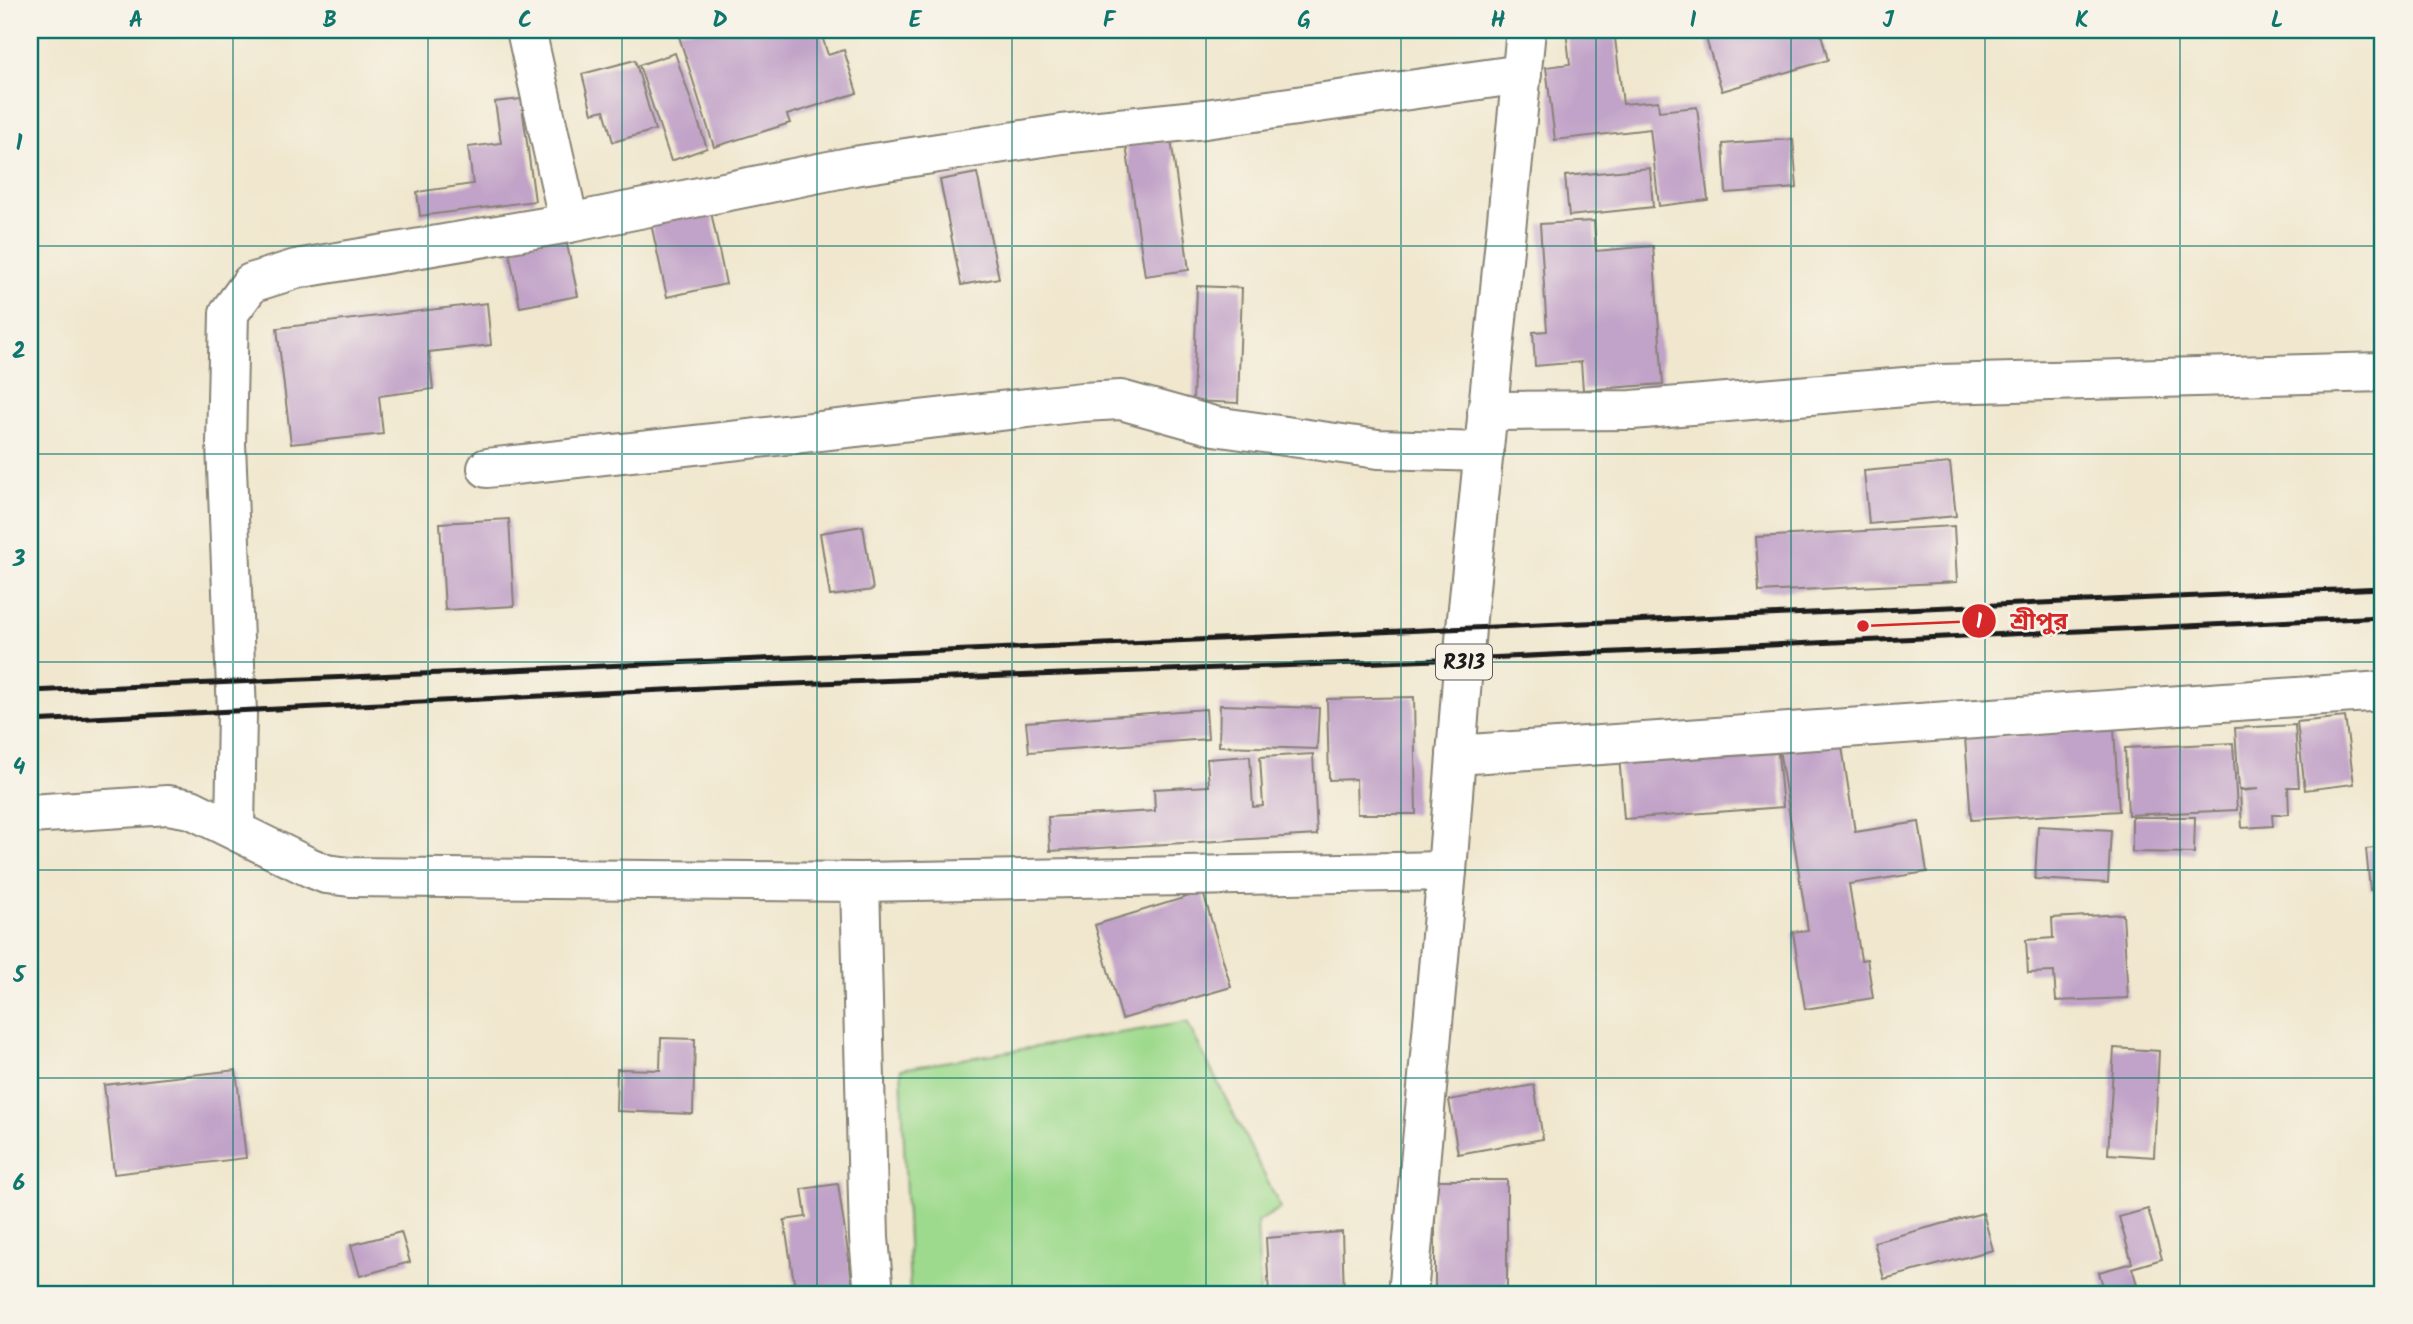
<svg xmlns="http://www.w3.org/2000/svg" width="2413" height="1324" font-family="Kalam,'Noto Sans Bengali',sans-serif">
  <style>
    .green { fill: #9eda8d; stroke: #5d7b54; stroke-width: 2 }
    .building { fill: #c1a2c8 }
    .lines { fill: none; stroke-linecap: round; stroke-linejoin: round }
    .minor-casing { stroke: #868275; stroke-width: 42 }
    .tertiary-casing { stroke: #868275; stroke-width: 42 }
    .primary-casing { stroke: #868275; stroke-width: 42 }
    .minor { stroke: #fff; stroke-width: 38 }
    .tertiary { stroke: #fff; stroke-width: 38 }
    .primary { stroke: #fff; stroke-width: 38 }
    .rail { stroke: #1c1c1c; stroke-width: 5 }
    .grid { fill: none; stroke: #0f766e; stroke-width: 2; stroke-opacity: 0.55 }
    .labels { text-anchor: middle; stroke-width: 5; stroke-linejoin: round; paint-order: stroke }
    .shield { fill: #f7f3e8; stroke: #5e5c59; stroke-width: 2 }
    .shield-label { font-size: 21px; font-weight: bold; fill: #1c1c1c }
    .leader { fill: none; stroke: #d62828; stroke-width: 2.5 }
    .callout-dot { fill: #d62828; stroke: #f7f3e8; stroke-width: 2.5 }
    .mark-label { font-size: 21px; text-anchor: middle; font-weight: bold; fill: #fff }
    .callout-label { font-size: 24px; text-anchor: middle; font-weight: bold; fill: #d62828; stroke: #f7f3e8; stroke-width: 5; stroke-linejoin: round; paint-order: stroke }
    .neatline { fill: none; stroke: #0f766e; stroke-width: 2.5 }
    .grid-label { font-size: 23px; text-anchor: middle; font-weight: bold; fill: #0f766e }
  </style>
  <rect width="100%" height="100%" fill="#f7f3e8"/>
  <filter id="ink" filterUnits="userSpaceOnUse"><feTurbulence type="fractalNoise" baseFrequency=".0143" numOctaves="2"/><feDisplacementMap in="SourceGraphic" scale="14" xChannelSelector="R" yChannelSelector="G"/><feConvolveMatrix kernelMatrix="1 2 1 2 8 2 1 2 1" color-interpolation-filters="sRGB"/></filter>
  <filter id="wash" filterUnits="userSpaceOnUse"><feTurbulence type="fractalNoise" baseFrequency=".00686" numOctaves="4" result="noise"/><feDisplacementMap in="SourceGraphic" scale="28" xChannelSelector="R" yChannelSelector="G"/><feGaussianBlur stdDeviation="1.57" result="paint"/><feColorMatrix in="noise" values="0 0 0 0 0 0 0 0 0 0 0 0 0 0 0 0 0 1.4 0 .05"/><feComposite in="paint" operator="in"/></filter>
  <g filter="url(#wash)">
    <rect width="100%" height="100%" fill="#f0e7ce"/>
    <path class="green" d="M1187,1022L1281,1208L1257,1222L1260,1294H910L901,1069Z"/>
    <g id="blocks">
      <g class="building">
        <path d="M677,30H820L828,55L844,50L857,93L787,115L790,123L714,147Z"/>
        <path d="M1566,30H1614L1623,104L1658,101L1659,111L1697,107L1708,200L1659,206L1650,129L1555,140L1546,67L1570,64Z"/>
        <path d="M1713,30H1820L1828,60L1722,91L1704,32Z"/>
        <path d="M675,53L707,148L671,161L639,65Z"/>
        <path d="M635,60L655,130L613,142L604,110L592,113L582,74Z"/>
        <path d="M521,99L535,201L420,216L417,192L473,184L468,147L501,143L495,102Z"/>
        <path d="M1171,139L1189,270L1145,276L1126,145Z"/>
        <path d="M1793,139L1797,188L1726,193L1723,144Z"/>
        <path d="M1650,168L1653,207L1569,216L1565,176Z"/>
        <path d="M977,173L999,278L961,285L940,180Z"/>
        <path d="M710,207L726,284L667,297L650,219Z"/>
        <path d="M1594,221L1596,251L1653,246L1663,384L1583,390L1581,362L1535,366L1533,332L1547,331L1540,224Z"/>
        <path d="M565,235L578,296L520,307L508,246Z"/>
        <path d="M1197,286L1242,288L1238,403L1193,401Z"/>
        <path d="M487,303L491,345L429,352L433,389L379,396L383,434L291,444L277,328Z"/>
        <path d="M1950,463L1956,516L1869,524L1864,471Z"/>
        <path d="M509,519L514,606L445,610L440,523Z"/>
        <path d="M863,526L873,590L830,596L820,533Z"/>
        <path d="M1954,526L1957,582L1759,592L1756,537Z"/>
        <path d="M1414,697L1416,814H1357L1356,779L1329,780L1327,699Z"/>
        <path d="M1220,705L1319,708L1317,749L1219,746Z"/>
        <path d="M1206,709L1208,739L1029,752L1026,722Z"/>
        <path d="M2345,717L2354,784L2305,790L2297,722Z"/>
        <path d="M2295,725L2299,787H2288L2289,814L2272,815L2273,826L2242,828L2240,791L2259,789L2239,790L2235,728Z"/>
        <path d="M2114,728L2119,811L1971,820L1965,737Z"/>
        <path d="M1841,740L1855,832L1919,822L1927,872L1849,884L1861,960L1867,959L1873,998L1805,1009L1793,932L1808,930L1779,749Z"/>
        <path d="M1777,743L1783,807L1624,819L1619,755Z"/>
        <path d="M2233,743L2237,810L2128,815L2125,748Z"/>
        <path d="M1313,754L1317,835L1050,851L1048,817L1155,811L1154,789L1209,786L1207,759L1250,756L1253,807L1263,806L1260,757Z"/>
        <path d="M2132,817H2195L2194,853L2132,852Z"/>
        <path d="M2038,826L2111,830L2108,883L2035,879Z"/>
        <path d="M2383,847V889L2370,890L2366,849Z"/>
        <path d="M1203,892L1231,987L1122,1019L1095,925Z"/>
        <path d="M2123,914L2128,998L2056,1001L2054,972L2028,973L2026,940L2053,938L2052,918Z"/>
        <path d="M661,1038L695,1039L693,1114L616,1111L617,1069L660,1070Z"/>
        <path d="M2114,1048L2159,1051L2154,1157L2108,1154Z"/>
        <path d="M236,1070L246,1158L114,1174L104,1085Z"/>
        <path d="M1534,1085L1543,1139L1458,1154L1449,1100Z"/>
        <rect x="1435" y="1180" width="72" height="114"/>
        <path d="M838,1184L854,1294H796L784,1220L806,1217L802,1189Z"/>
        <path d="M2148,1209L2162,1259L2132,1268L2140,1294H2105L2099,1272L2132,1263L2119,1217Z"/>
        <path d="M1983,1213L1993,1250L1884,1279L1874,1242Z"/>
        <path d="M401,1232L410,1262L360,1276L351,1245Z"/>
        <path d="M1342,1232L1344,1294H1269L1266,1238Z"/>
      </g>
    </g>
  </g>
  <g filter="url(#ink)">
    <use href="#blocks" fill-opacity="0" stroke="#868275" stroke-width="2"/>
    <g class="lines">
      <g class="minor-casing">
        <g id="minor">
          <path d="M526,30L569,223"/>
          <path d="M1487,411L1632,410L1940,384L2383,372"/>
          <path d="M487,468L1082,402L1121,400L1214,426L1378,449L1484,452"/>
          <path d="M1456,755L2383,691"/>
          <path d="M235,829L237,713L226,444L229,313L251,283L296,269L569,223L854,166L1062,134L1205,119L1522,74"/>
          <path d="M860,882L869,1238L874,1294"/>
        </g>
      </g>
      <g class="tertiary-casing">
        <path id="tertiary" d="M30,814L168,805L191,809L309,867L326,874L350,877L860,882L1447,871"/>
      </g>
      <g class="primary-casing">
        <path id="primary" d="M1408,1294L1447,871L1466,628L1526,30"/>
      </g>
      <use href="#minor" class="minor"/>
      <use href="#tertiary" class="tertiary"/>
      <use href="#primary" class="primary"/>
      <g class="rail">
        <path d="M30,691L2383,588"/>
        <path d="M30,721L766,685L1464,659L2383,617"/>
      </g>
    </g>
  </g>
  <path class="grid" d="M233,30V1294M428,30V1294M622,30V1294M817,30V1294M1012,30V1294M1206,30V1294M1401,30V1294M1596,30V1294M1791,30V1294M1985,30V1294M2180,30V1294M30,246H2383M30,454H2383M30,662H2383M30,870H2383M30,1078H2383"/>
  <g class="labels">
    <rect class="shield" x="1436" y="644.5" width="56" height="35" rx="5"/>
    <g class="shield-label">
      <text x="1464" y="669">R313</text>
    </g>
  </g>
  <path class="leader" d="M1863 626L1979 621"/>
  <g class="callout-dot">
    <circle cx="1863" cy="626" r="7"/>
    <circle cx="1979" cy="621" r="18"/>
  </g>
  <g class="mark-label">
    <text x="1979" y="628">1</text>
  </g>
  <g class="callout-label">
    <text x="2039" y="629">শ্রীপুর</text>
  </g>
  <rect width="2413" height="1324" fill="none" stroke="#f7f3e8" stroke-width="77"/>
  <rect x="38" y="38" width="2336" height="1248" class="neatline"/>
  <g class="grid-label">
    <text x="136" y="27">A</text>
    <text x="330" y="27">B</text>
    <text x="525" y="27">C</text>
    <text x="720" y="27">D</text>
    <text x="915" y="27">E</text>
    <text x="1109" y="27">F</text>
    <text x="1304" y="27">G</text>
    <text x="1498" y="27">H</text>
    <text x="1693" y="27">I</text>
    <text x="1888" y="27">J</text>
    <text x="2082" y="27">K</text>
    <text x="2277" y="27">L</text>
    <text x="19" y="150">1</text>
    <text x="19" y="358">2</text>
    <text x="19" y="566">3</text>
    <text x="19" y="774">4</text>
    <text x="19" y="982">5</text>
    <text x="19" y="1190">6</text>
  </g>
</svg>
